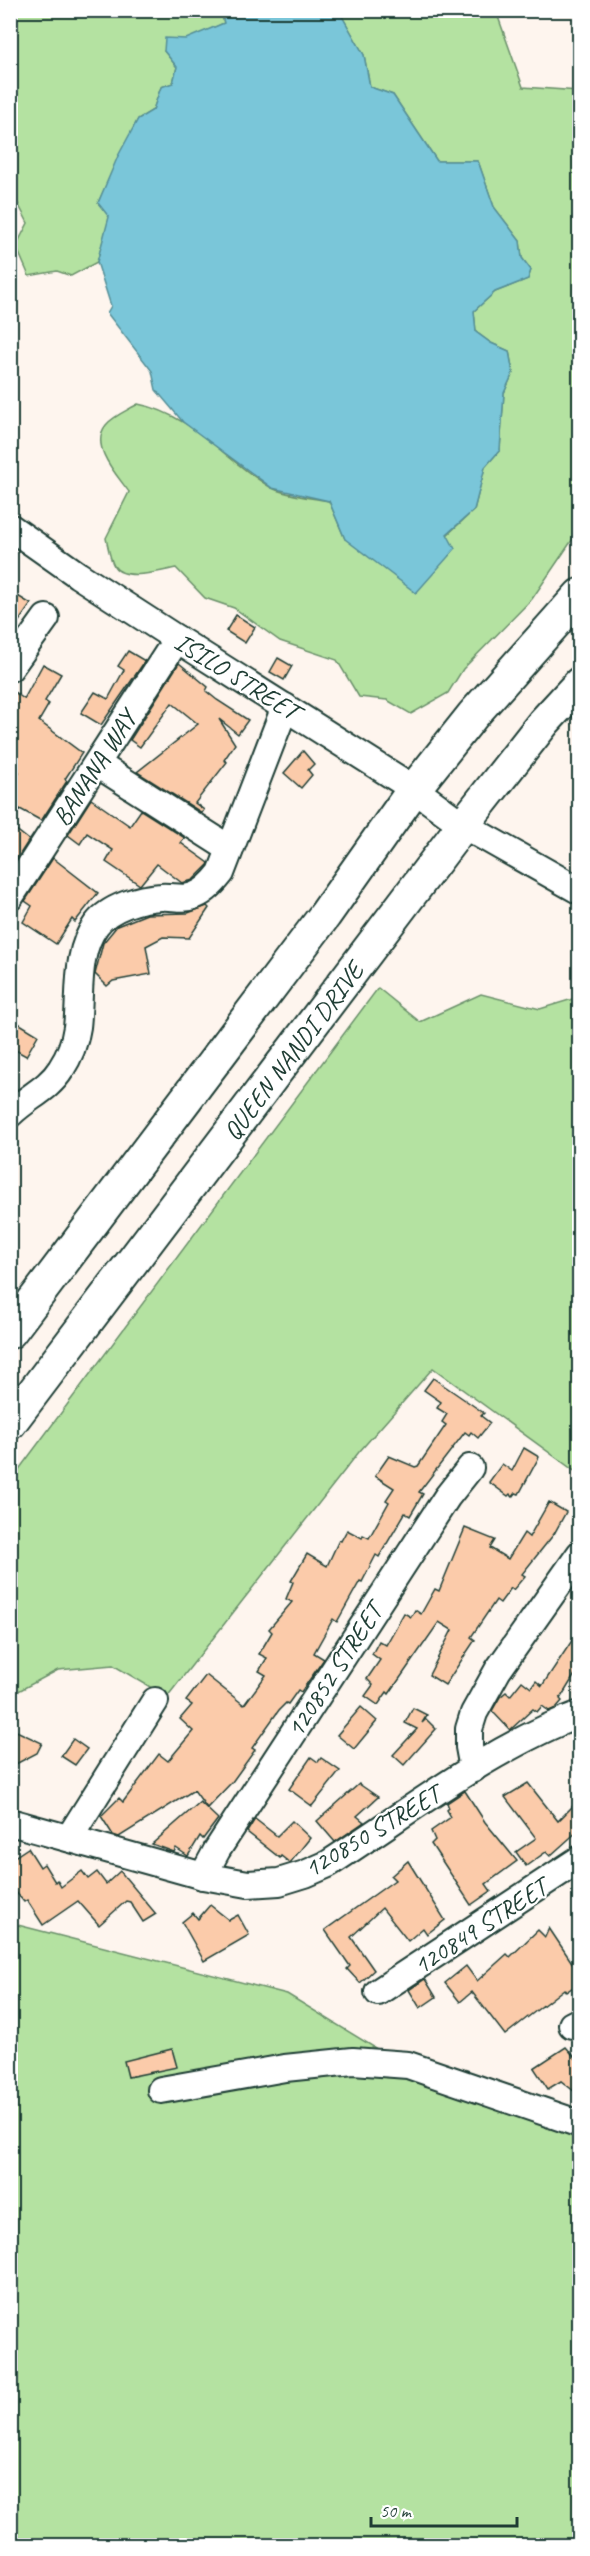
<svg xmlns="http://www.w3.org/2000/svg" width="590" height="2556" font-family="Caveat,sans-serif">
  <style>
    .green { fill: #b4e2a1; stroke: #6a906a; stroke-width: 1.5 }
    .water { fill: #7ac6d9; stroke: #568f97; stroke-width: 1.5 }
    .building { fill: #fbcbaa; stroke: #1f3d34; stroke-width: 1.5 }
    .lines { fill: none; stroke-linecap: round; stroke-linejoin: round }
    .minor-casing { stroke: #1f3d34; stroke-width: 30 }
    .major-casing { stroke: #1f3d34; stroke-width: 36 }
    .minor { stroke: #fff; stroke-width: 26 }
    .major { stroke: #fff; stroke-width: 32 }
    .labels { text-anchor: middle; stroke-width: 4.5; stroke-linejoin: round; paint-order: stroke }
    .street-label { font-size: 26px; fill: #1f3d34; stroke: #fff }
  </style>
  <rect width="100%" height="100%" fill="#fef5ee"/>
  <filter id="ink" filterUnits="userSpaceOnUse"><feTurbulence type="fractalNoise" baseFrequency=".0167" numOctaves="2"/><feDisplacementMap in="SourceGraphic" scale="12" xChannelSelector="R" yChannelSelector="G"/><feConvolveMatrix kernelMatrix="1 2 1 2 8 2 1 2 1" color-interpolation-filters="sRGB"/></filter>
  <g filter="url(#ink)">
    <g class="green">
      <path d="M104,10L221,11L224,23L164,51L177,67L173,83L161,87L153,110L138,119L98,203L110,217L97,262L71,276L57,271L29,276L16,246L28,223L11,190L10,11Z"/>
      <path d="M339,11H496L523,87L579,91V530L532,599L463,669L448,693L411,714L387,700L359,697L337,660L280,641L234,608L205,598L176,568C161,571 124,582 114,566C110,559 108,547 106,538L129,492C117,475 89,446 106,425C113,416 128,410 138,404C191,414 225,460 270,487C284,495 313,498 329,501L345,539L447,535L474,510L485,467L500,450L504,393L513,373L509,351L491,343L476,332L474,311L495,292L528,279L531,270L522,258L520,241L494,207L478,161H437L393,95L370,87L364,55Z"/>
      <path d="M378,988L420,1022L481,994L540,1009L579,997V1469L576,1472L433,1368L359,1452L167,1697L113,1665L58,1670L11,1695V1480Z"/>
      <path d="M10,1923L287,1994L426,2079L579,2129V2545H11Z"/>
    </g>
    <path class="water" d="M221,11H339L364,55L370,87L393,95L437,161H478L494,207L520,241L522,258L531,270L528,279L495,292L474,311L476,332L491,343L509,351L513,373L504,393L500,450L485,467L474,510L447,534L455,549L416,593L345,539L329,501L272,488L183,422L156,390L152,371L107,313L111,306L97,262L109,217L98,203L118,156L138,119L153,110L161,87L173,83L177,67L164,51L165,38L186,39L224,23Z"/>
    <g class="building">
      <path d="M16,595L31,604L10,634V604Z"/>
      <path d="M236,615L255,627L245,643L226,631Z"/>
      <path d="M128,651L145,661L101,725L81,713L95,692L108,699L124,670L118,666Z"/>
      <path d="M278,658L292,666L284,680L270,672Z"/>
      <path d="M179,663L208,687L206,691L217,700L248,720L238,734L219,719L235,744L224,760L227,762L195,803L204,810L202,813L137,772L198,724L172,703L140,747L130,740Z"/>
      <path d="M43,664L61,674L45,701L49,704L39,721L82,753L65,779L67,781L43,818L40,820L20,809L10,823V783L19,772L10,765V689L24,699Z"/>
      <path d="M303,751L314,764L308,770L312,775L301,788L284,773Z"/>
      <path d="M91,799L130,826L141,810L185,838L181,843L209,863L208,865L193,880L182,883L157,864L140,885L106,862L113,850L87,833L80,844L68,835Z"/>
      <path d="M10,825L29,840L13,865L10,863Z"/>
      <path d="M53,858L98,893L75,922L72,919L56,944L23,922L32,906L25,901Z"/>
      <path d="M207,906L209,908L189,938L163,937L146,946L151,974L113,981L107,986L95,974L103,943L117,926L147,914L188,913Z"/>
      <path d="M10,1018L38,1035L26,1056L10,1047Z"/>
      <path d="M433,1378L484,1413L481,1416L490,1423L478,1438L471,1432L469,1435L465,1432L419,1492L423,1494L410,1516L405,1513L379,1557L376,1555L362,1582L360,1581L337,1622L333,1619L314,1653L324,1659L301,1692L298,1690L288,1704L286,1703L279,1710L252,1748L255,1750L232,1782L207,1808L194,1790L119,1837L113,1835L101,1816L119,1798L123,1802L159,1754L168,1761L193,1731L180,1719L192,1705L186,1701L206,1675L244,1705L266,1675L259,1671L267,1658L259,1654L272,1632L269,1629L292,1602L286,1599L293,1582L291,1581L307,1554L327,1566L339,1540L341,1541L347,1530L362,1538L363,1535L369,1538L389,1502L386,1500L394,1488L375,1476L389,1456L415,1467L418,1466L446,1425L442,1422L447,1414L437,1408L441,1402L424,1390Z"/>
      <path d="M524,1448L539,1457L519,1494L516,1493L513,1497L510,1494L508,1496L489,1482L502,1464L512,1471Z"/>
      <path d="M549,1502L566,1512L554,1534L522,1574L525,1576L513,1590L511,1588L500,1603L496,1600L471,1637L475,1640L445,1685L429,1675L452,1630L439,1622L389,1694L387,1692L378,1705L365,1696L373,1685L367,1679L380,1660L372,1654L379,1641L386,1645L404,1613L411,1617L415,1610L421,1614L435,1589L439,1591L465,1528L495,1540L490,1548L508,1559L524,1533L529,1537Z"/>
      <path d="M579,1630V1668L560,1699L562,1701L556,1708L549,1711L542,1706L537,1712L533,1709L510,1730L492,1711L500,1697L506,1692L510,1696L522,1681L531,1688L536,1681L542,1686Z"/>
      <path d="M361,1707L377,1721L354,1749L337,1735Z"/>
      <path d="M413,1708L427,1715L422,1723L426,1719L436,1729L404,1765L393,1755L417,1729L405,1723Z"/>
      <path d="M10,1728L42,1743L37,1753L10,1767Z"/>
      <path d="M73,1739L87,1749L75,1765L61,1756Z"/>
      <path d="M311,1757L318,1762L321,1758L340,1771L312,1806L289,1789Z"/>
      <path d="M528,1783L558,1821L579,1800V1830L550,1856L546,1852L526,1866L516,1852L536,1838L505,1797Z"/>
      <path d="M359,1784L378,1797L357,1816L364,1822L335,1842L317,1821Z"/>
      <path d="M465,1791L485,1822L517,1861L486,1884L491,1891L471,1905L431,1844L435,1840L431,1831L451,1817L447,1810L449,1808L447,1803Z"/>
      <path d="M200,1802L218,1819L203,1839L200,1836L188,1856L176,1848L174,1852L152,1844Z"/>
      <path d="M255,1819L277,1836L292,1821L310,1838L290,1863L281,1856L280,1858L247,1832Z"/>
      <path d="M28,1848L40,1867L44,1864L55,1882L57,1880L61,1887L82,1871L88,1879L97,1872L106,1884L120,1871L156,1914L143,1922L130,1902L126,1901L99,1925L78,1901L43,1925L27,1900L24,1902L10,1885V1860Z"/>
      <path d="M408,1861L445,1920L427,1934L423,1928L408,1941L382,1908L351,1937L374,1970L360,1983L347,1969L350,1966L325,1930L395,1880L391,1876Z"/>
      <path d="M210,1905L229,1920L238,1915L249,1935L204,1961L182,1922L193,1913L198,1919Z"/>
      <path d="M549,1928L579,1973V1983L566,1992L564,1989L505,2035L472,1992L460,2002L445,1983L466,1966L477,1981L507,1954L510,1957L538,1930L545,1937Z"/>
      <path d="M425,1979L436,1997L420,2008L409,1990Z"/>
      <path d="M566,2047L579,2062V2095L561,2081L548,2089L534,2068Z"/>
      <path d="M172,2049L177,2067L128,2077L124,2061Z"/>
    </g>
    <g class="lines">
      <g class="minor-casing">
        <g id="minor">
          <path d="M10,527L78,575L177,639L414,789L463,825L580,891"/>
          <path d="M10,668L46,618"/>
          <path d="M97,764L230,849"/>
          <path d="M10,897L177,639"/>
          <path d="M10,1114C27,1097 48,1090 61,1069C69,1057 75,1041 77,1027C81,994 75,953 96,925C109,907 140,898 161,897C171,896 184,900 193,896C204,893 214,882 221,873L285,707"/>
          <path d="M473,1769L469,1747V1729L474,1713L498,1670L580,1554"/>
          <path d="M10,1822L203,1876L248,1884L279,1882L305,1874L328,1864C407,1813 492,1747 580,1714"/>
          <path d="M69,1838L155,1701"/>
          <path d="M203,1876L217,1850L447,1497L470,1468"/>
          <path d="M378,1992L580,1859"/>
          <path d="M572,2025L580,2021"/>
          <path d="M161,2090L285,2068L353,2061L408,2065L580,2124"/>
        </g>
      </g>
      <g class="major-casing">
        <g id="major">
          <path d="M10,1332L325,915L414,789L473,715L580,595"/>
          <path d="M10,1423L463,825L544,722L580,683"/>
        </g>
      </g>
      <use href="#minor" class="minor"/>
      <use href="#major" class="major"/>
    </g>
  </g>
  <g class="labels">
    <g class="street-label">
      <text transform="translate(237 676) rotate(32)" y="9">ISILO STREET</text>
      <text transform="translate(94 768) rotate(-57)" y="9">BANANA WAY</text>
      <text transform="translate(293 1051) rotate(-53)" y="9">QUEEN NANDI DRIVE</text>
      <text transform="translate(334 1670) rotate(-57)" y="9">120852 STREET</text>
      <text transform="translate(372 1831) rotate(-31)" y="9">120850 STREET</text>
      <text transform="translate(480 1926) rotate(-33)" y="9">120849 STREET</text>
    </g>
  </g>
  <rect width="590" height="2556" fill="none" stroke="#fff" stroke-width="36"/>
  <rect x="18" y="18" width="554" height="2520" fill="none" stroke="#1f3d34" stroke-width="2" filter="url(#ink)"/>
  <path d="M371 2517v9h146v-9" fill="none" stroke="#1f3d34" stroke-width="3"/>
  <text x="380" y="2517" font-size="18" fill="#1f3d34" stroke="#ffffff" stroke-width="4.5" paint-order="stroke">50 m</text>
</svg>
